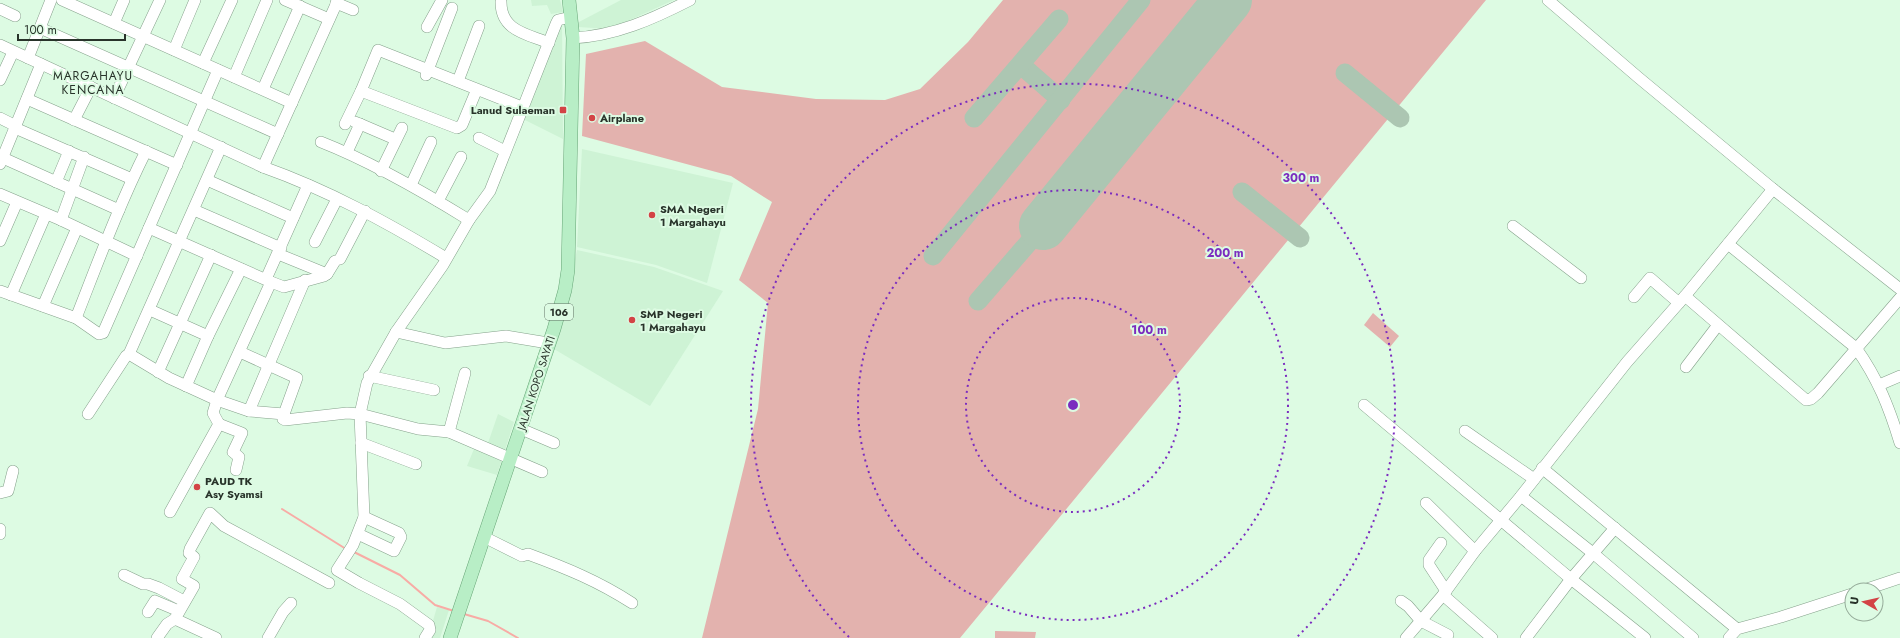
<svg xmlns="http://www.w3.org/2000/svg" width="1900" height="638" font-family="Jost,sans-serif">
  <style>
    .built { fill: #cef3d5 }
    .grass { fill: #e3b2ae }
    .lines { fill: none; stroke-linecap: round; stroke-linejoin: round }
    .stream { stroke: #f8aba5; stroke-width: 2 }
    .taxiway { stroke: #acc6b2; stroke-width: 19 }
    .runway { stroke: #acc6b2; stroke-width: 48 }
    .minor-casing { stroke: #85a18b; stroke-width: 12 }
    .major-casing { stroke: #67a577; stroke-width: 14 }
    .minor { stroke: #fff; stroke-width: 11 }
    .major { stroke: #b8eec6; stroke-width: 13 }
    .ring { fill: none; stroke: #7b2cbf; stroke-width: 2; stroke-dasharray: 2 4 }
    .poi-dot { fill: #d34345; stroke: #ddfbe3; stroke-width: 1.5 }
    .labels { text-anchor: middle; stroke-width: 4; stroke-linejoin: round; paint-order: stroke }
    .shield { fill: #ddfbe3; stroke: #5e6f62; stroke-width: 1 }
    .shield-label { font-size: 10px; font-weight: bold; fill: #28332a }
    .poi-label { font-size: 11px; font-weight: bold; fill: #28332a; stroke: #ddfbe3; text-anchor: start }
    .street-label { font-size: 11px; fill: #28332a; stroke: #ddfbe3 }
    .neighbourhood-label { font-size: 12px; letter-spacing: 1px; fill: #28332a; stroke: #ddfbe3 }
    .centre { fill: #7b2cbf; stroke: #ddfbe3; stroke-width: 2 }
    .ring-label { font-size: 12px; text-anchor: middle; font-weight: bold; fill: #7b2cbf; stroke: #ddfbe3; stroke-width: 4; stroke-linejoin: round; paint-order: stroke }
  </style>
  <rect width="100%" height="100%" fill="#ddfbe3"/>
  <g class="built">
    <path d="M531,0H560L563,12L551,14L547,5L532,6Z"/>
    <path d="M621,0H674L610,29L578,27L577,23Z"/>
    <path d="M562,22L563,139L523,119Z"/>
    <path d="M582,149L733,183L707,283L656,265L577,247Z"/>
    <path d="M577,250L654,267L723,291L650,406L554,349Z"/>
    <path d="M498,414L514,422L497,475L467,466L476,444L487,446Z"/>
    <path d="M437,607L449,610L440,638H428Z"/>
  </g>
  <g class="grass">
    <path d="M1003,0H1486L960,638H702L758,409L768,303L739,280L772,202L731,176L582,136L586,54L645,41L722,87L816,99L885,100L920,89L968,42Z"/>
    <path d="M1373,313L1399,336L1390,347L1364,325Z"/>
    <path d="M995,631L1036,632L1035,638H995Z"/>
  </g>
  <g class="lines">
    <g class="stream">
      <path d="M282,509L346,549"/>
      <path d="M354,552L400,575L435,605L454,611"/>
      <path d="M464,614L488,621L518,638"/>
    </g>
    <g class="taxiway">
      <path d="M1021,65L1061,100"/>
      <path d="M1345,73L1400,118"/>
      <path d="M974,118L1059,19"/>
      <path d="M1242,192L1300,238"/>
      <path d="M933,256L1141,0"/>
      <path d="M978,301L1043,226"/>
    </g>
    <path class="runway" d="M1043,226L1228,0"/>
    <g class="minor-casing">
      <g id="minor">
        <path d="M62,0L292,103"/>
        <path d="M285,0L329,19"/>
        <path d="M1548,0L1639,78L1773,189L1900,289"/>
        <path d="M501,2C501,31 527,34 549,43"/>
        <path d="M336,3L353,10"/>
        <path d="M0,9L15,16"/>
        <path d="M114,23L124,0"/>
        <path d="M427,27L442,0"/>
        <path d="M40,28L278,134"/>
        <path d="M573,38C615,36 653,19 690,0"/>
        <path d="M0,45L263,167C328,190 388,223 446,258"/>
        <path d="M174,50L195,0"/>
        <path d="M28,58L51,0"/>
        <path d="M203,63L232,0"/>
        <path d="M426,75L452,8"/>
        <path d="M234,77L267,0"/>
        <path d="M0,80L13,52"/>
        <path d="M458,81L479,26"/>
        <path d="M263,89L300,6"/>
        <path d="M477,89L462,125L457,128L361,91L378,50L522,107"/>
        <path d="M114,98L160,0"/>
        <path d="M27,99L177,165"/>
        <path d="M0,118L16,126"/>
        <path d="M74,120L91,87"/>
        <path d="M345,124L361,91"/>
        <path d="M360,124L395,139"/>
        <path d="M15,128L132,179"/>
        <path d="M479,138L505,151"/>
        <path d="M321,142C372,162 422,191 469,220"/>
        <path d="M347,152L360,124L355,122"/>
        <path d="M3,158L119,210"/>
        <path d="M0,164L41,64"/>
        <path d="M263,167L338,0"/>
        <path d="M381,171L402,128"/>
        <path d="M207,180L293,218"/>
        <path d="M56,182L69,151"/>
        <path d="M411,185L431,142"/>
        <path d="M0,194L61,220L137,256"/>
        <path d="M438,201L461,157"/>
        <path d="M194,210L281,248"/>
        <path d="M61,220L84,157"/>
        <path d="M1513,226L1581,278"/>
        <path d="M149,228L271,282L217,400L213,413L219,424L170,512"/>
        <path d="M0,241L17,202"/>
        <path d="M315,242L337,199"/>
        <path d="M1728,244L1856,348C1878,379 1889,407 1900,443"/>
        <path d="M278,254L327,274"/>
        <path d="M340,259L365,211"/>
        <path d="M266,279L308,185"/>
        <path d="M271,282L284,287L324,276L327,274L335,261"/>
        <path d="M0,291L76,318L99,334L103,333L218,70"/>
        <path d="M11,295L46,214"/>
        <path d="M1685,296L1806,400L1811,399L1818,393L1900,298"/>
        <path d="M1634,297L1650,278L1679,303"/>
        <path d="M43,306L77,228"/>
        <path d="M150,310L208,336L186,386"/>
        <path d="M76,318C98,262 119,205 146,151"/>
        <path d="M396,332L445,343L506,336L548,343"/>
        <path d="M208,336L241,269"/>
        <path d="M240,352L297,378L284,414L283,419L285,420L347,413L360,414L418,429L449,432L542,472"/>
        <path d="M129,354L169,378L217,400L249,411L284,414"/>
        <path d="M1686,367L1718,325"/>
        <path d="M158,372L211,255"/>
        <path d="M369,376L434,390"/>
        <path d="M1879,385L1900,376"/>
        <path d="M1364,405L1571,579L1645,638"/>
        <path d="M249,411L305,280"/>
        <path d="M88,414L126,356L129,354L221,147"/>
        <path d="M219,424L242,433L233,452L239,457L236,470"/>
        <path d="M521,429L554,443"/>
        <path d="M1465,431L1534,479"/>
        <path d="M449,432L465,373"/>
        <path d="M361,443L416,464"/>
        <path d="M1542,468L1737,629"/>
        <path d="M0,493L8,491L13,471"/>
        <path d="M1521,496L1594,554L1693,638"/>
        <path d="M1426,503L1475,551"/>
        <path d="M0,529V534"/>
        <path d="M358,534L394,551L401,537L399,533L364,517"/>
        <path d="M484,537L522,556L528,554C566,568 598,581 632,603"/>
        <path d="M1441,543L1429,560V565L1446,591"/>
        <path d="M124,575L143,584H148L159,588L184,601"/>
        <path d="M1864,590L1900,578"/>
        <path d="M1443,595L1492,638"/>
        <path d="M1401,601L1408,606L1421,621L1448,635"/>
        <path d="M148,612L155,601L179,611"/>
        <path d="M157,638L167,624L175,619"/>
        <path d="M216,638L175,619L194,586L182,579L194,557L189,553L190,549L210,513L224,526L329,583"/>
        <path d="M268,638L283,612L291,603"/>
        <path d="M425,638L430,630L429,625L400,604L359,583L337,570L353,545L364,517L360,414L367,383L396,332L443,265L469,220L490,191L556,24L558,20L571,17"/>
        <path d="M1406,638L1443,595L1475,551L1521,496L1627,362L1685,296L1773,189"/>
        <path d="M1526,638L1571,579L1615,528"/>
        <path d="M1729,638L1737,629L1781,617L1852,594"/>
      </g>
    </g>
    <g class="major-casing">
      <path id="major" d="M450,638L554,329L565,290L568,270L573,38L569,0"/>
    </g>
    <use href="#minor" class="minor"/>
    <use href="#major" class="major"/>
  </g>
  <g class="ring">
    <circle cx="1073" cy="405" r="107"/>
    <circle cx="1073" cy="405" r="215"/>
    <path d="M849 637A322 322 0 1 1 1297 637"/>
  </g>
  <g class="poi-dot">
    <rect x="559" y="106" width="8" height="8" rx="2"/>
    <circle cx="592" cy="118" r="4"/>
    <circle cx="652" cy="215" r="4"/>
    <circle cx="632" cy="320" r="4"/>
    <circle cx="197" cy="487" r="4"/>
  </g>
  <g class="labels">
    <rect class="shield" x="545" y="304" width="28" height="16" rx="3"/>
    <g class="shield-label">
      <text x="559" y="316">106</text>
    </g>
    <g class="poi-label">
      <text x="555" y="114" text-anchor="end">Lanud Sulaeman</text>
      <text x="600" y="122">Airplane</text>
      <text x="660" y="213">SMA Negeri<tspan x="660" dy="13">1 Margahayu</tspan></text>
      <text x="640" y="318">SMP Negeri<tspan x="640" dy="13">1 Margahayu</tspan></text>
      <text x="205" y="485">PAUD TK<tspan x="205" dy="13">Asy Syamsi</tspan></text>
    </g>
    <g class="street-label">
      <text transform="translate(536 383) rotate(-72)" y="4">JALAN KOPO SAYATI</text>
    </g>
    <g class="neighbourhood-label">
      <text x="93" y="80">MARGAHAYU<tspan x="93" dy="14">KENCANA</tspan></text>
    </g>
  </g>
  <circle cx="1073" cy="405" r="6" class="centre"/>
  <g class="ring-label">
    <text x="1301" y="182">300 m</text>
    <text x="1225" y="257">200 m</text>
    <text x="1149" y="334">100 m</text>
  </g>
  <g transform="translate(1864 602) rotate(278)"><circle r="19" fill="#ddfbe3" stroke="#95ab99"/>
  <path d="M0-3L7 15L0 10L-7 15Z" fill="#d34345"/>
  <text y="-6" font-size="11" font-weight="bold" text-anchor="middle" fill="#28332a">U</text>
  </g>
  <path d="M18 34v6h107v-6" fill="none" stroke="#28332a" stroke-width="2"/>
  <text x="24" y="34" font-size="12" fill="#28332a" stroke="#ddfbe3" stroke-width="3" paint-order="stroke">100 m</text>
</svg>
